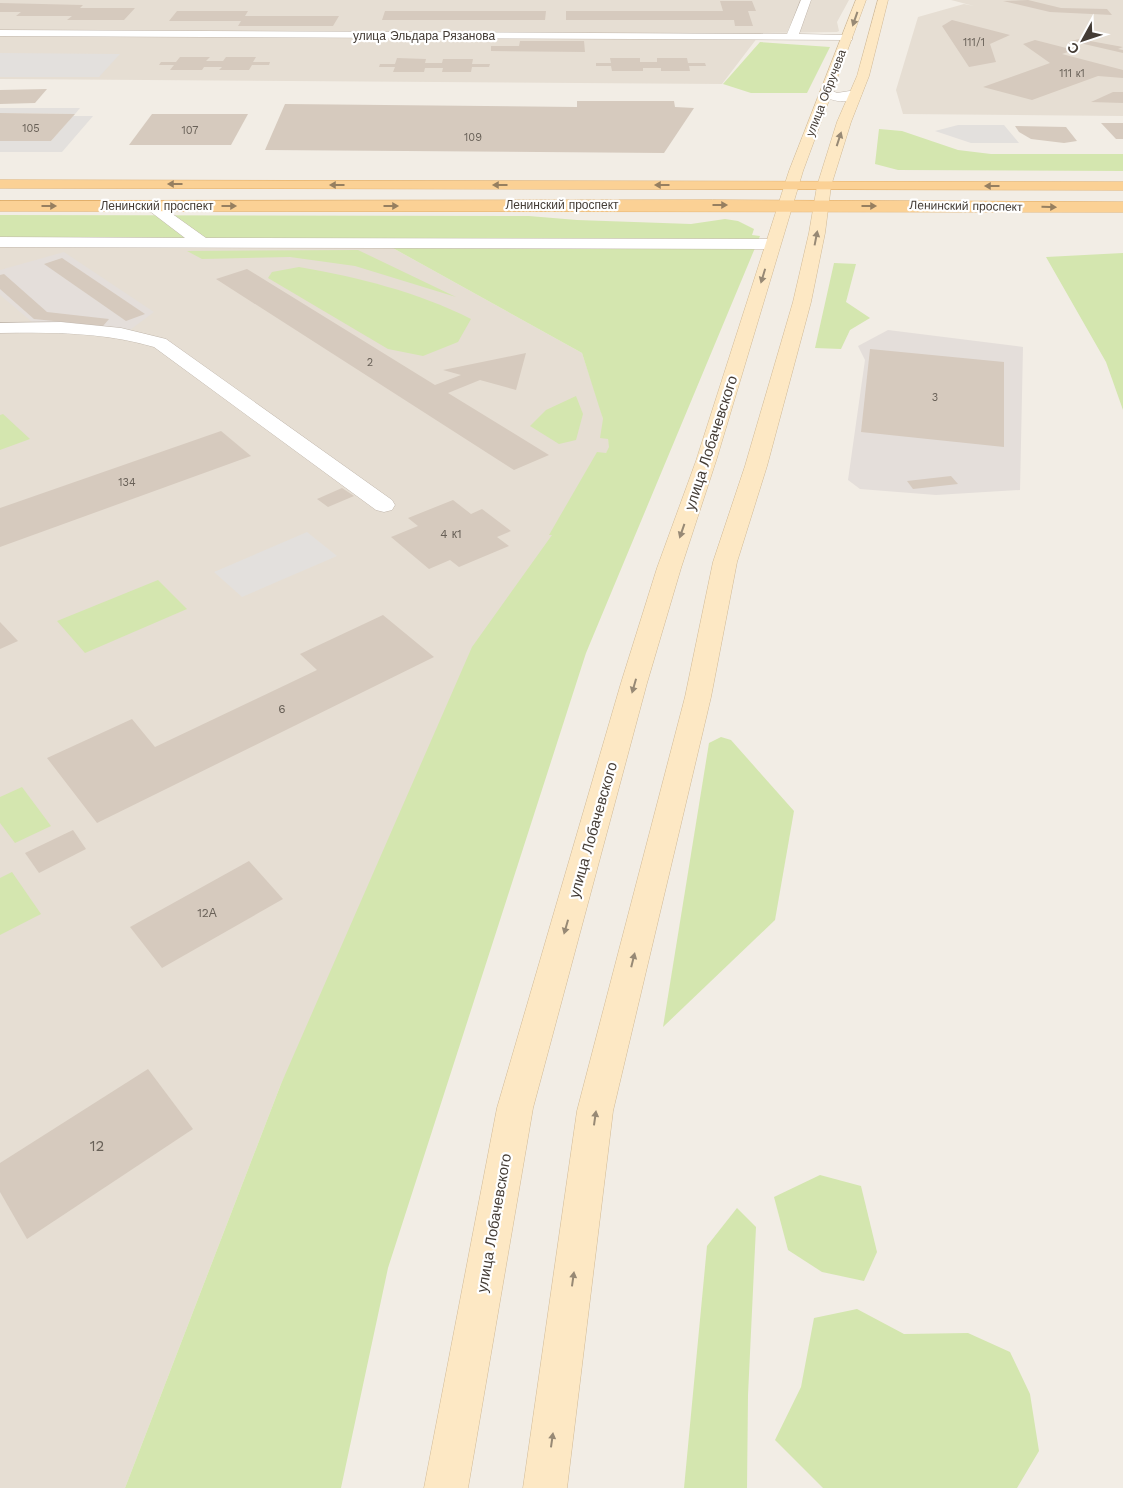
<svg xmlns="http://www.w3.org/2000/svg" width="1123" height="1488" font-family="'Work Sans',sans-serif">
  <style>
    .residential { fill: #e6ded3 }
    .industrial { fill: #e4deda }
    .green { fill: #d4e6af }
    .parking { fill: #e3e0dd }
    .building { fill: #d6cabe }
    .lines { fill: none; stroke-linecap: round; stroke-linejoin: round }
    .street-casing { stroke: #c0b6ab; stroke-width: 1 }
    .secondary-casing { stroke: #d1ba96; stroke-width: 1 }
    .primary-casing { stroke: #e0ac65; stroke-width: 1 }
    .street { fill: #fff; fill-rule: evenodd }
    .secondary { fill: #fde8c4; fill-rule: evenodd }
    .primary { fill: #fbd195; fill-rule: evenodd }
    .oneway { fill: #978975 }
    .oneway2 { fill: #967f60 }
    .labels { text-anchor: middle; stroke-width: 4.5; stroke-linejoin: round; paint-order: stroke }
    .far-number-label { font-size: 11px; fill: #686057 }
    .far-street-label { font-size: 12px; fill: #443c35; stroke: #fff }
    .number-label { font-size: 12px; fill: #686057 }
    .street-label { font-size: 15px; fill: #443c35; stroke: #fff }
    .near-number-label { font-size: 15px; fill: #686057 }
  </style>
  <rect width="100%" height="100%" fill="#f2ede5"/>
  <g class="residential">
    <path d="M0,0H849L837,22L839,31L837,32L761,33L722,84L0,79Z"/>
    <path d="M951,0H1123V116L903,114L896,90L918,17L964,4L974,6Z"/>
    <path d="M0,247H391L582,353L600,407L610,447L589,482L281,1084L125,1488H0Z"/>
  </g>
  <g class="industrial">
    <path d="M64,252L154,312L130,330L32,322L0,295V270Z"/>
    <path d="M888,330L1023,347L1020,490L936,495L860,489L848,480L865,360L858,346Z"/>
  </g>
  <g class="green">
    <path d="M760,42L830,47L807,93H751L723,84Z"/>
    <path d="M879,129L902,131L958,150L991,154H1123V171L898,170L875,164Z"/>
    <path d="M0,215L529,216L577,220L691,224L725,219L738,221L754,229L752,235L760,236L586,653L388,1268L341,1488H125L281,1084L472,647L552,535H549L597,452L606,453L609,447L608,439L600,438L603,419L582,353L391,247L0,239Z"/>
    <path d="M358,250L456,297L355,266L290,257L202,259L187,251Z"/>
    <path d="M1123,253V410L1106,362L1046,257Z"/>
    <path d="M834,263L856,264L846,302L870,318L850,330L841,349L815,348Z"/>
    <path d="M299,267C357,277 418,292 471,319L458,342L423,356L388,349L268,278L272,272Z"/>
    <path d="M576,396L583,414L576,440L559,444L530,426L546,410Z"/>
    <path d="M3,414L30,439L0,450V415Z"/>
    <path d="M158,580L187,609L85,653L57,621Z"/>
    <path d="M721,737L731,740L794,811L775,920L663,1027L709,743Z"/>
    <path d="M22,787L51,826L15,843L0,823V797Z"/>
    <path d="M12,872L41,914L0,935V878Z"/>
    <path d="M820,1175L861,1186L877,1252L864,1281L822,1272L788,1250L774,1197Z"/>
    <path d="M737,1208L756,1227L748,1395L747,1488H684L707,1246Z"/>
    <path d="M857,1309L904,1334L968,1333L1010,1352L1030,1394L1039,1451L1017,1488H823L775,1440L801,1387L814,1318Z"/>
  </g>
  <g class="parking">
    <path d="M0,53L120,54L99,77H0Z"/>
    <path d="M0,108H80L75,114L0,113Z"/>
    <path d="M73,116H93L62,152H0V141H51Z"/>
    <path d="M958,125H1004L1019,143H971L935,131Z"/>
    <path d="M307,532L337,556L242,597L214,572Z"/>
  </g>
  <g class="building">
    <path d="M1028,0L1061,8L1107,9L1112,15L1050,12L1003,1Z"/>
    <path d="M720,1H752L756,11H748L753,26H735L734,20H566V11H723Z"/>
    <path d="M0,3L83,5L80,8H135L124,20H67L72,16H16L21,12H0Z"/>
    <path d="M177,11H248L245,16H339L333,26H238L241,21H169Z"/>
    <path d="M385,11H546L545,20H382Z"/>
    <path d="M952,20L1010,35L990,44L996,62L969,67L942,26Z"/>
    <path d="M1079,39L1123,47L1118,49L1123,50V53L1071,41Z"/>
    <path d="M1035,40L1074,50L1062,54L1123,70V78L1098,76L1032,100L983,87L1050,63L1023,44Z"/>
    <path d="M520,41H584L585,52L491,51V46H519Z"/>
    <path d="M180,57H210L206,61H223L226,57H256L253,62H270L269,65H252L249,70H219L222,67H204L202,70H170L174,65H159L161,62H176Z"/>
    <path d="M397,58L426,59L425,63H442L443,59H473L472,64H490L489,67H472L471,72H442L443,68H425L424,72H393L395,67H379L380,64H395Z"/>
    <path d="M610,58H640V62H657V58H687L688,63H705L706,66H689L690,71H661V68H643V71H612L611,66H596V63H611Z"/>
    <path d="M47,89L35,103L0,104V90Z"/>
    <path d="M1113,92H1123V103L1091,102Z"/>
    <path d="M577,101H674L675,107L694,108L664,153L265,150L285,104L577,107Z"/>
    <path d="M0,113L75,114L51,141H0Z"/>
    <path d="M152,114H248L231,145H129Z"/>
    <path d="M1101,123H1123V139H1116Z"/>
    <path d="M1015,126L1066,127L1077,141L1064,143L1031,139L1019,132Z"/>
    <path d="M62,258L145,314L126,321L44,264Z"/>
    <path d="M247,269L435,385L461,375L443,370L526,353L516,390L480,380L448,393L549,455L514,470L216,279Z"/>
    <path d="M4,274L47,312L109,319L103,326L34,319L0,289V275Z"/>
    <path d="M870,349L1004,362V447L861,432Z"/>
    <path d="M221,431L251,456L0,547V508Z"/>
    <path d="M951,476L958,484L913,489L907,481Z"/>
    <path d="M342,488L354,496L328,507L317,499Z"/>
    <path d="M453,500L471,514L482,509L511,531L497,537L509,546L459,567L450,560L429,569L391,537L418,526L408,518Z"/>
    <path d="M383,615L434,657L97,823L47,758L132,719L155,747L317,670L300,654Z"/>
    <path d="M0,622L18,641L0,649Z"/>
    <path d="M73,830L86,849L39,873L25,853Z"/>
    <path d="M249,861L283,899L162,968L130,927Z"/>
    <path d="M148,1069L193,1129L27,1239L0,1192V1163Z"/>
  </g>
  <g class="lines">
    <g class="street-casing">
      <g id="street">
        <path d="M801,0H811L799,34L848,35L852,36V40L0,36V30L787,34Z"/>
        <path d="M826,88L837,93L856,90L862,94C852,105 829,103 820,92Z"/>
        <path d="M152,201L157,203L206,238L773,239L781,244L773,249L0,247V237L185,238L147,209L144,206Z"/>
        <path d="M61,322L121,328L166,339L392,500L395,505L392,510L384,512L376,510L154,347C103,332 52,332 0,333V323Z"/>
      </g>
    </g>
    <g class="secondary-casing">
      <g id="secondary">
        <path d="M856,0H866L803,171L716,461L681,568L647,683L533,1108L468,1488H424L497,1108L621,683L657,568L696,461L789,171Z"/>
        <path d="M878,0H888L869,76L851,122L831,186L825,233L811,302L767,466L737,562L711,697L613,1111L567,1488H523L577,1111L685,697L713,562L745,466L793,302L809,233L817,186L837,122L857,76Z"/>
      </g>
    </g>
    <g class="primary-casing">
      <g id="primary">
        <path d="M0,180L1123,182V190L0,188Z"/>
        <path d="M713,200L1123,202V212L0,211V201Z"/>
      </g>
    </g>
    <use href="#street" class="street"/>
    <use href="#secondary" class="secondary"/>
    <use href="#primary" class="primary"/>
  </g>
  <defs><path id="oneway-solid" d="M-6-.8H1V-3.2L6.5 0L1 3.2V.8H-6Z" transform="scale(1.25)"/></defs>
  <g class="oneway">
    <use href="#oneway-solid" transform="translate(855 19) rotate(109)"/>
    <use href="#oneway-solid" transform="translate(839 139) rotate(-72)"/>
    <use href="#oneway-solid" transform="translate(816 238) rotate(-79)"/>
    <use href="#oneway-solid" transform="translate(763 276) rotate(107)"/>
    <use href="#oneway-solid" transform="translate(682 531) rotate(109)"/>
    <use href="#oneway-solid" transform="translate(634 686) rotate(106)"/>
    <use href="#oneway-solid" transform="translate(566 927) rotate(106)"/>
    <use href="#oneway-solid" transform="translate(633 960) rotate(-76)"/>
    <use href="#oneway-solid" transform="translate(595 1118) rotate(-82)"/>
    <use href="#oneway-solid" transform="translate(573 1279) rotate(-82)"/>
    <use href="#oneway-solid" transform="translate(552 1440) rotate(-82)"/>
  </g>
  <g class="oneway2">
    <use href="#oneway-solid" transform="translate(175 184) rotate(-180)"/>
    <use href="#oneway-solid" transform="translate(337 185) rotate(-180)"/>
    <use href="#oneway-solid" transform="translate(500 185) rotate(-180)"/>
    <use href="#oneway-solid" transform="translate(662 185) rotate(-180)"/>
    <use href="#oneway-solid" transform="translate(992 186) rotate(-180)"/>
    <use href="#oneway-solid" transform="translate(720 205)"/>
    <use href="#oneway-solid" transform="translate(49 206)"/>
    <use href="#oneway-solid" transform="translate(229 206)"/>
    <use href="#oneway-solid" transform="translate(391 206)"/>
    <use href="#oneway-solid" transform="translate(869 206)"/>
    <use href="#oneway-solid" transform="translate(1049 207) rotate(1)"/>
  </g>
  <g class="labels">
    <g class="far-number-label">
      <text x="974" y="46">111/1</text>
      <text x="1072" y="77">111 к1</text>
      <text x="31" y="132">105</text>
      <text x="190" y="134">107</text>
      <text x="473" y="141">109</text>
      <text x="370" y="366">2</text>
      <text x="935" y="401">3</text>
      <text x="127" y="486">134</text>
    </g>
    <g class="far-street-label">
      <text x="424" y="40">улица Эльдара Рязанова</text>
      <text transform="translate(826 93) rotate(-69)" y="4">улица Обручева</text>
      <text x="562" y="209">Ленинский проспект</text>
      <text x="157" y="210">Ленинский проспект</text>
      <text transform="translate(966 206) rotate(1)" y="4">Ленинский проспект</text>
    </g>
    <g class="number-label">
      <text x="451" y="538">4 к1</text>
      <text x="282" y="713">6</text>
      <text x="207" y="917">12А</text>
    </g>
    <g class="street-label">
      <text transform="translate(711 443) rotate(-72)" y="5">улица Лобачевского</text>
      <text transform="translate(593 830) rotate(-74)" y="5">улица Лобачевского</text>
      <text transform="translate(494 1223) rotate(-80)" y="5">улица Лобачевского</text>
    </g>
    <g class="near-number-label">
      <text x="97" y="1151">12</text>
    </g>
  </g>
  <g transform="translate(1083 40) rotate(230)" stroke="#ffffff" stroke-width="4" paint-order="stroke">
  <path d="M0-4L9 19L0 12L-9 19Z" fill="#443c35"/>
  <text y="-8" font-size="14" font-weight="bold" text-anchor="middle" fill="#443c35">С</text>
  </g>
</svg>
